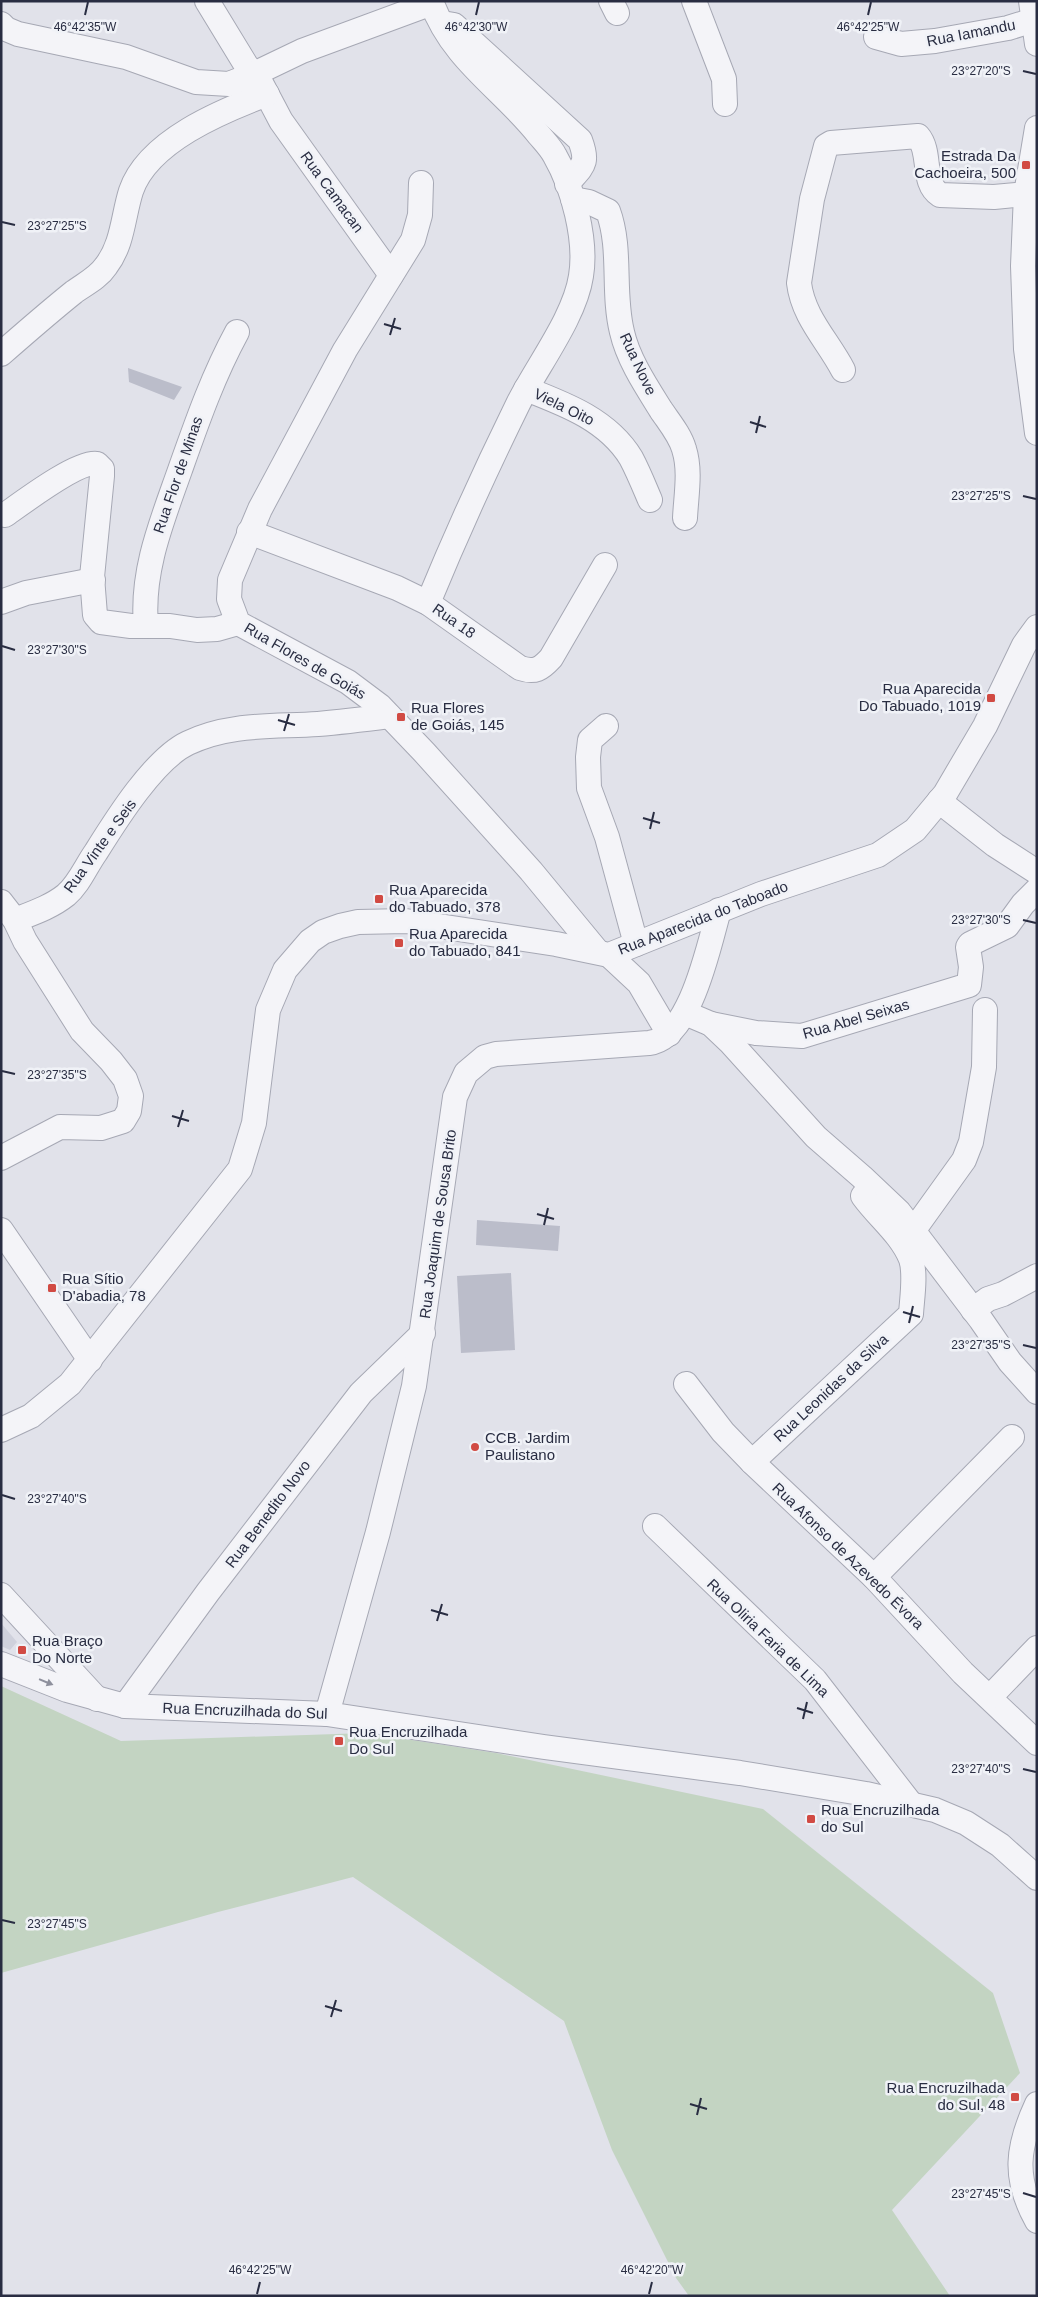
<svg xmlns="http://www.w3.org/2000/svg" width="1038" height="2297" font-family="Arial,sans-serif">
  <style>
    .built { fill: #cfd1dc }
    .green { fill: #c3d4c2 }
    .building { fill: #bbbdca }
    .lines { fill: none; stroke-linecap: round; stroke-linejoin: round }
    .minor-casing { stroke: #a6a8b4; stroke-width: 26 }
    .minor { stroke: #f4f4f8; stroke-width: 24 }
    .oneway { fill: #8e909d }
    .ticks { fill: none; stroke: #292d42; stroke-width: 2 }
    .poi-dot { fill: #d14a43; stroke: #f0f2f7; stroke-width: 2 }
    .labels { text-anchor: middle; stroke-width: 5; stroke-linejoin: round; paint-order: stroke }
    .street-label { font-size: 15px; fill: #292d42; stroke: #f0f2f7 }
    .poi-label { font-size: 15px; fill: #292d42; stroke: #f0f2f7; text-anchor: start }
    .ticks-label { font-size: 12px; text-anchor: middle; fill: #292d42; stroke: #f0f2f7; stroke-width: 5; stroke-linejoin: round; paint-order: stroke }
  </style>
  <rect width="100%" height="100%" fill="#e1e2ea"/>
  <path class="built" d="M1,1623L17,1642L10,1650L1,1646Z"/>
  <path class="green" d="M1,1686L121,1741L366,1733L496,1753L763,1809L993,1993L1020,2073L892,2210L950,2296H689L676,2278L612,2150L564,2021L353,1877L218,1912L1,1973Z"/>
  <g class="building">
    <path d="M128,368L182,387L174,400L129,382Z"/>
    <path d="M477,1220L560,1226L558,1251L476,1245Z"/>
    <path d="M511,1273L515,1350L461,1353L457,1276Z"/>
  </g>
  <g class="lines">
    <g class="minor-casing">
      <g id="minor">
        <path d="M207,1L246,65L261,83L281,121L391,275"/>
        <path d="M611,1L617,13"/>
        <path d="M694,1L724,79L725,104"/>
        <path d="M1031,1L1037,44"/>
        <path d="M1,24L6,29L18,34L126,57L196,82L229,84L254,74L302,51L432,3"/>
        <path d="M448,24L454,25L580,140C589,164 583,165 567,184"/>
        <path d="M876,37L901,44L935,41L1008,28L1037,19"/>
        <path d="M1037,128L1026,194L1023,266L1026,349L1037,433"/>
        <path d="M421,183L420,215L413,240L345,350L260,509L230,580L229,599L238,623L348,682L380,706L424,752L531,871L597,951"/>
        <path d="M573,199L589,202L608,211C622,249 612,292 622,332C628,359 646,386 661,410C669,422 680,435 684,449C691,471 686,496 685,518"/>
        <path d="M1,354C25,333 49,312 74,292C85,284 98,278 106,266C123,244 123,216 131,191C148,141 222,111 267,94"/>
        <path d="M843,370C828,341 803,317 799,283L812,199L826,146L831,143L918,136C932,152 921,183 940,195L994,197L1026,194"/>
        <path d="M526,389C565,404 608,420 631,458C638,471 644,486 650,500"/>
        <path d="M5,515C22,503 79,460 97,464L102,469V476L92,577L95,615L101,622L131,626H170L197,630L217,629L238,623"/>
        <path d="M249,532L397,588L428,603L520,668C535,673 541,669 551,658L605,565"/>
        <path d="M1,602L26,593L93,580"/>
        <path d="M428,603C456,535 486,469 518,404C537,366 575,317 581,276C587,240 573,187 555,156C551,148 544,141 539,135C502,88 453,61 431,1"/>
        <path d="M146,626C141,571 162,521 180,470C197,422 213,376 237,332"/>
        <path d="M606,726L590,740L588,757L589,788L607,837L636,944"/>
        <path d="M939,801L995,845L1037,872"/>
        <path d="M1,902L15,920L25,941L82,1031L111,1061L125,1079L131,1096L129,1111L123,1121L101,1128L60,1127L1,1158"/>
        <path d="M15,920C33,913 51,907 66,895C79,884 86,866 96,852C116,820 154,759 188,743C229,723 274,727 318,724C342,722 366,719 389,716"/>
        <path d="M609,955L639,983L669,1034"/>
        <path d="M685,1013L711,1024L730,1042L816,1137L862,1177L899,1212L981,1320L1010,1362L1037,1392"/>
        <path d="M711,1024L756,1033L802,1036L969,985L971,967L968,947L970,944L1007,926L1023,904L1037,890"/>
        <path d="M1,1230L90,1360"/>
        <path d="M913,1231L964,1160L971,1142L984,1067L985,1010"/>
        <path d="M973,1310L988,1299L1003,1294L1037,1276"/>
        <path d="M686,1384L723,1432L752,1462L874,1577L963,1673L1037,1743"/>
        <path d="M1,1430L31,1416L70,1384L240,1169L254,1123L268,1010L285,970L310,941L323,932L340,926L358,922L406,921L556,944L609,955L761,894L878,855L915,830L945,794L985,726L1024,645L1037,627"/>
        <path d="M752,1462L911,1314C912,1298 916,1274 911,1259C901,1234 878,1217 863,1196"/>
        <path d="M655,1526L815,1680L911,1804"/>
        <path d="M874,1577L1012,1437"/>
        <path d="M1,1595L97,1699"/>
        <path d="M1,1664L67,1690L125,1706L327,1714L544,1747L740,1773L866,1794L935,1810L966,1823L1000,1845L1037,1878"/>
        <path d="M990,1697L1037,1648"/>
        <path d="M125,1706L208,1592L361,1393L423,1333"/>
        <path d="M327,1714L378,1532L414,1386L455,1097L466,1073L485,1057L496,1054L649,1043C691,1038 709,944 719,910"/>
        <path d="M1037,2104C1017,2147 1013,2178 1037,2221"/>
      </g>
    </g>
    <use href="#minor" class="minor"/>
  </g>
  <defs><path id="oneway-solid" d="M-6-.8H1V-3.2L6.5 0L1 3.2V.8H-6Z" transform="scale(1.25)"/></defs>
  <use class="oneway" href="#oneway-solid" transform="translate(46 1682) rotate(22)"/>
  <path class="ticks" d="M85,15L88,2M476,15L479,2M868,15L871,2M1023,71L1036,74M2,222L15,225M384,324L401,329M390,335L395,318M750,422L766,427M756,433L760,416M1023,496L1036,499M2,646L15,650M278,720L295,725M284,731L289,714M643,818L660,823M650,829L654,812M1023,920L1036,923M2,1071L15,1074M172,1116L189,1121M178,1127L183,1110M537,1214L554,1219M544,1225L548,1208M903,1312L920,1317M909,1323L913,1306M1023,1345L1036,1348M2,1495L15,1499M431,1610L448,1615M437,1621L442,1604M797,1708L813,1713M803,1719L807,1702M1023,1769L1036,1772M2,1920L15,1923M325,2006L342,2011M331,2017L336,2000M690,2104L707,2109M697,2115L701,2098M1023,2193L1036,2197M257,2294L260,2282M649,2294L652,2282"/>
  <g class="poi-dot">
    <rect x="1021" y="160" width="10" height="10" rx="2.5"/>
    <rect x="986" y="693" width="10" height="10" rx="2.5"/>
    <rect x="396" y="712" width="10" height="10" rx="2.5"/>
    <rect x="374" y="894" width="10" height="10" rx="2.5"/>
    <rect x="394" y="938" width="10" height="10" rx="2.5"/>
    <rect x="47" y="1283" width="10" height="10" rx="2.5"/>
    <circle cx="475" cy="1447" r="5"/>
    <rect x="17" y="1645" width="10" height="10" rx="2.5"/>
    <rect x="334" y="1736" width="10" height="10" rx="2.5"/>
    <rect x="806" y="1814" width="10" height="10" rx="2.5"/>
    <rect x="1010" y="2092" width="10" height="10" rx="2.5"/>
  </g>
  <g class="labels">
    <g class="street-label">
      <text transform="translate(971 33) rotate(-11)" y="5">Rua Iamandu</text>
      <text transform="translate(332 192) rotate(54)" y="5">Rua Camacan</text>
      <text transform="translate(638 364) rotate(65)" y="5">Rua Nove</text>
      <text transform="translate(564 407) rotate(26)" y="5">Viela Oito</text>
      <text transform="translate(178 475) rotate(-71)" y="5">Rua Flor de Minas</text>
      <text transform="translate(454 621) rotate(35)" y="5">Rua 18</text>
      <text transform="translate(305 661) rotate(30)" y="5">Rua Flores de Goiás</text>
      <text transform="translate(100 846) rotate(-54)" y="5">Rua Vinte e Seis</text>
      <text transform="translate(703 918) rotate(-21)" y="5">Rua Aparecida do Taboado</text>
      <text transform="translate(856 1019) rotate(-16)" y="5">Rua Abel Seixas</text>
      <text transform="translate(438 1224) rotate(-82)" y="5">Rua Joaquim de Sousa Brito</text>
      <text transform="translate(831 1388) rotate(-43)" y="5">Rua Leonidas da Silva</text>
      <text transform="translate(268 1514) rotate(-53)" y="5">Rua Benedito Novo</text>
      <text transform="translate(848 1556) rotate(44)" y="5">Rua Afonso de Azevedo Évora</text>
      <text transform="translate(768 1638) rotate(44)" y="5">Rua Oliria Faria de Lima</text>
      <text transform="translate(245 1711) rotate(2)" y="5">Rua Encruzilhada do Sul</text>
    </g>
    <g class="poi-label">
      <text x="1016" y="161" text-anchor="end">Estrada Da<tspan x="1016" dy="17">Cachoeira, 500</tspan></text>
      <text x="981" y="694" text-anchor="end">Rua Aparecida<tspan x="981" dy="17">Do Tabuado, 1019</tspan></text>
      <text x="411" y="713">Rua Flores<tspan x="411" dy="17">de Goiás, 145</tspan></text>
      <text x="389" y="895">Rua Aparecida<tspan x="389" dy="17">do Tabuado, 378</tspan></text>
      <text x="409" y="939">Rua Aparecida<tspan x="409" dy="17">do Tabuado, 841</tspan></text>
      <text x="62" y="1284">Rua Sítio<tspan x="62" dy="17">D'abadia, 78</tspan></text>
      <text x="485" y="1443">CCB. Jardim<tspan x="485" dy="17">Paulistano</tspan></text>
      <text x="32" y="1646">Rua Braço<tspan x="32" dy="17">Do Norte</tspan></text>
      <text x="349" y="1737">Rua Encruzilhada<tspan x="349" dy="17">Do Sul</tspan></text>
      <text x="821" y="1815">Rua Encruzilhada<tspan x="821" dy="17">do Sul</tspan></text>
      <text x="1005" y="2093" text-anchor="end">Rua Encruzilhada<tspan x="1005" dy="17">do Sul, 48</tspan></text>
    </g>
  </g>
  <g class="ticks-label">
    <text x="85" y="31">46°42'35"W</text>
    <text x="476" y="31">46°42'30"W</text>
    <text x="868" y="31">46°42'25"W</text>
    <text x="981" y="75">23°27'20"S</text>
    <text x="57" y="230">23°27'25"S</text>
    <text x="981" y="500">23°27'25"S</text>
    <text x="57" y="654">23°27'30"S</text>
    <text x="981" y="924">23°27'30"S</text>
    <text x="57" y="1079">23°27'35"S</text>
    <text x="981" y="1349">23°27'35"S</text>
    <text x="57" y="1503">23°27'40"S</text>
    <text x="981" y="1773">23°27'40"S</text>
    <text x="57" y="1928">23°27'45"S</text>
    <text x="981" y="2198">23°27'45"S</text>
    <text x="260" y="2274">46°42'25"W</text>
    <text x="652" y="2274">46°42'20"W</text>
  </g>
  <rect width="1038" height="2297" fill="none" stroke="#292d42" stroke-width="5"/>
</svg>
